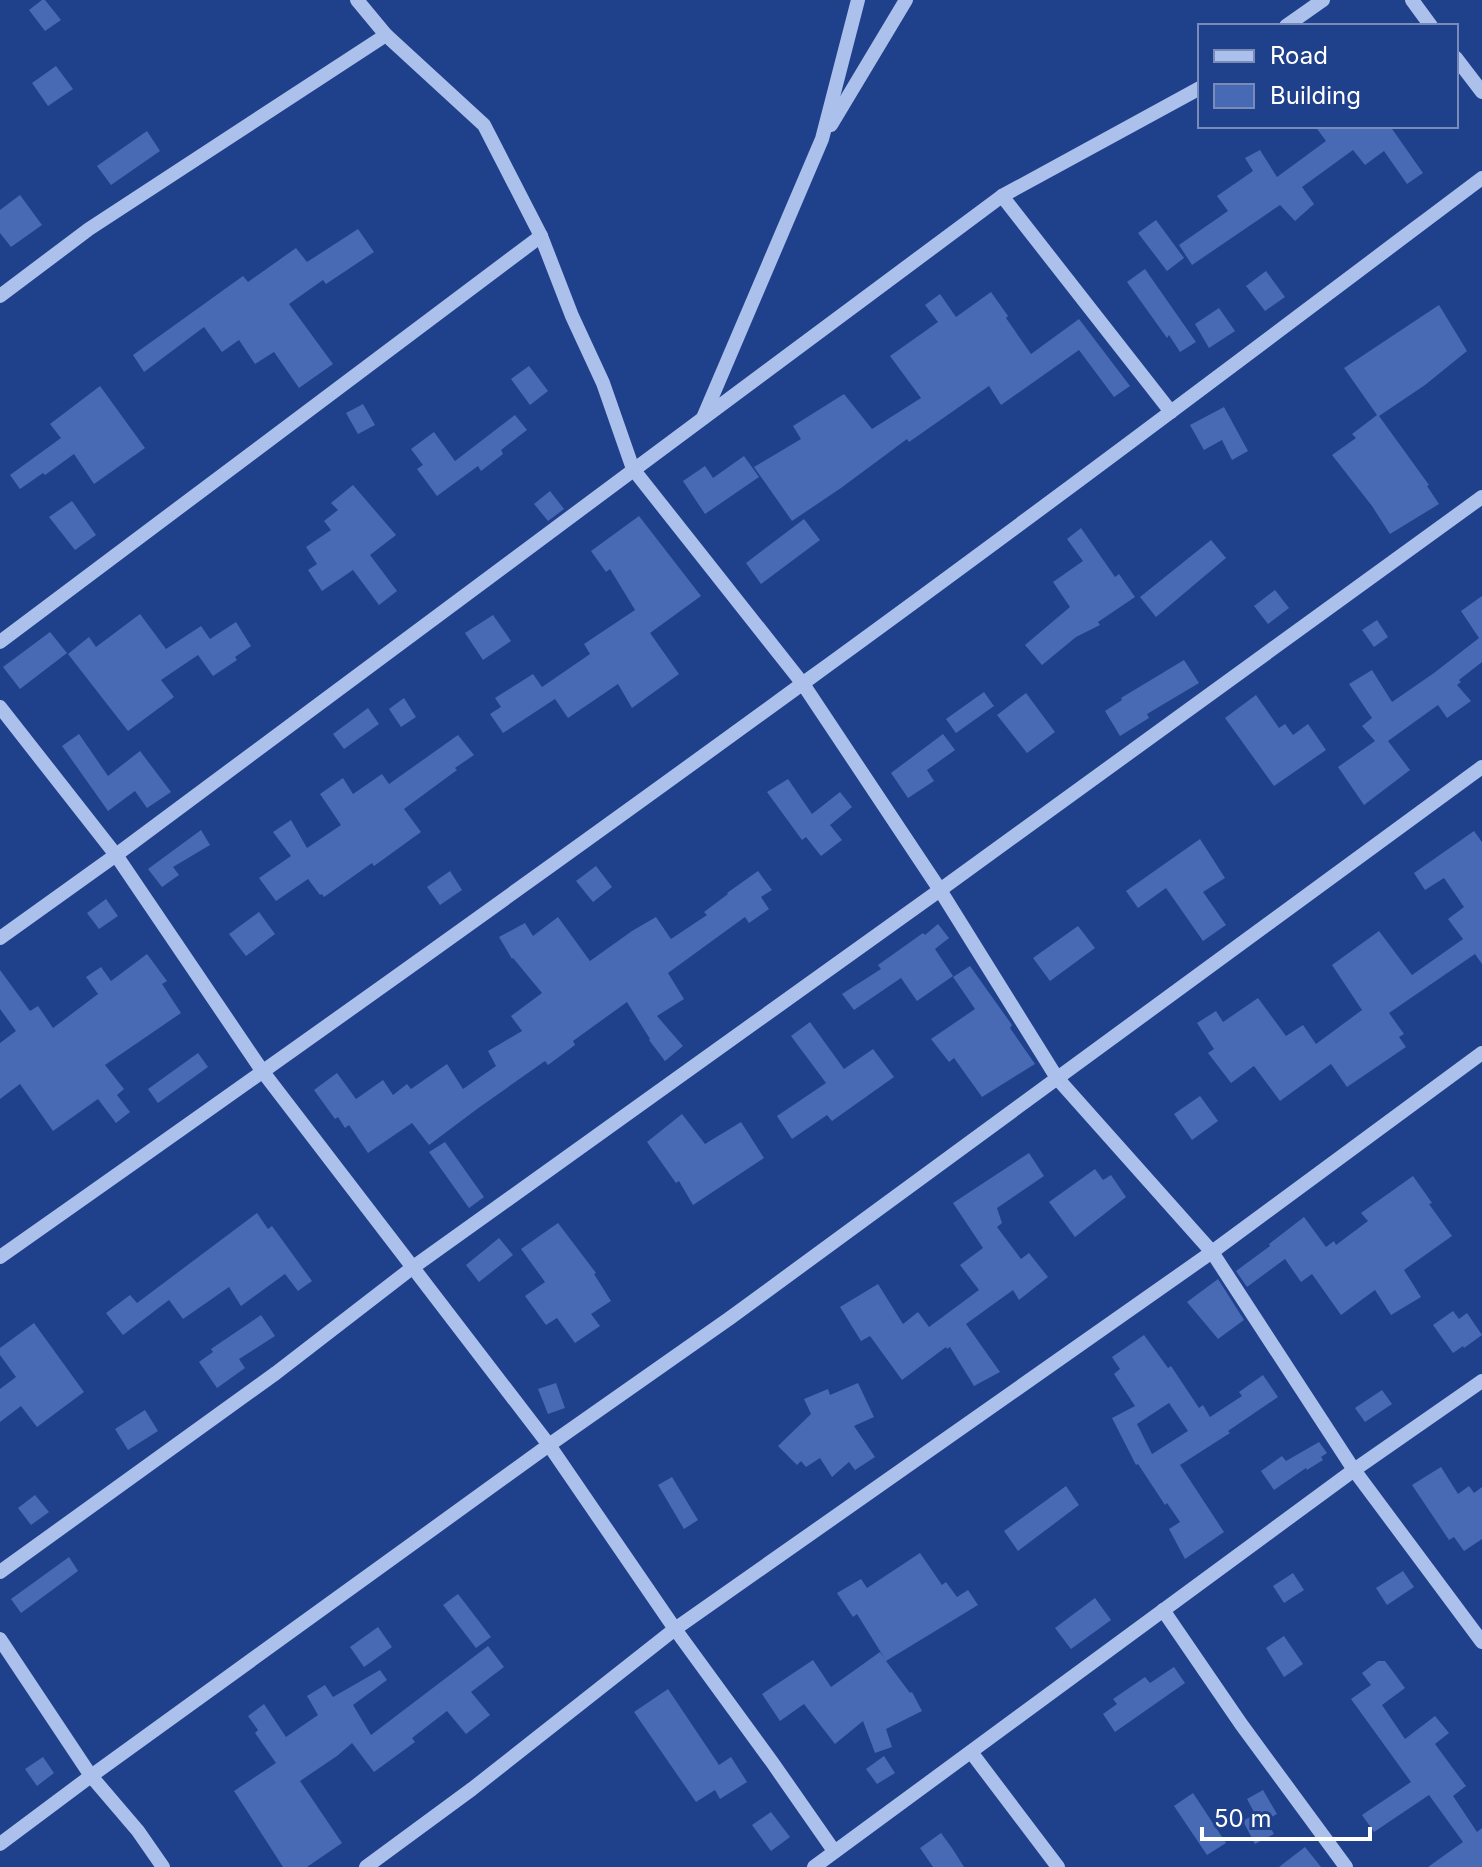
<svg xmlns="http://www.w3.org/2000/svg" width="1482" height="1867" font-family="Inter,sans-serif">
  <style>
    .building { fill: #4869b3; fill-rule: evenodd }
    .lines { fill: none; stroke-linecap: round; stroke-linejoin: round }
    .minor { stroke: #acc0ec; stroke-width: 14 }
  </style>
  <rect width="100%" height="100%" fill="#1f408b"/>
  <g class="building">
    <path d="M42,0H45L61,20L45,31L29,10Z"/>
    <path d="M56,66L73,89L48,106L32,83Z"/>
    <path d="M1315,126H1390L1423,173L1407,184L1384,151L1365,165L1353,150L1302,187L1314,204L1295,221L1280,205L1192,265L1179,245L1228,211L1217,196L1253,171L1245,158L1260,150L1277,177L1326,141Z"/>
    <path d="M147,131L160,151L111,185L97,166Z"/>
    <path d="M20,195L42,225L11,247L0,233V210Z"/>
    <path d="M1156,220L1184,258L1167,271L1138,233Z"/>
    <path d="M358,229L374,252L326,284L323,280L289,304L333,364L299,388L274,352L255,364L239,340L222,352L204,327L144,372L133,355L243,276L248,282L296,248L307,262Z"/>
    <path d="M1145,269L1196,342L1180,352L1169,335L1167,338L1127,282Z"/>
    <path d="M1266,271L1285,297L1265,311L1246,286Z"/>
    <path d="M991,292L1008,316L1006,318L1031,354L1079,319L1130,386L1114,397L1079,350L1001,405L989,386L909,442L907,439L841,488L792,521L754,467L801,439L793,426L844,394L872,429L921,398L890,356L938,322L925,305L940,294L956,317Z"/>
    <path d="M1439,305L1467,351L1425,385L1379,416L1429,485L1427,486L1439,504L1390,534L1372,506L1332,455L1356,438L1352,434L1377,415L1344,368Z"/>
    <path d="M1219,308L1235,331L1209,348L1195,324Z"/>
    <path d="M529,366L548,391L530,405L511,379Z"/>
    <path d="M100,386L145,448L94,484L74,454L45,475L43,473L20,489L10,475L61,438L50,424Z"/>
    <path d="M363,404L375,425L358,434L346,413Z"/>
    <path d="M1224,407L1248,451L1232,460L1222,440L1204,450L1190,425Z"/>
    <path d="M515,415L527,430L501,450L503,454L481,471L478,466L437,496L417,469L423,465L411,449L434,432L455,461Z"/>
    <path d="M744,456L759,477L705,514L683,481L705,466L713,478Z"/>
    <path d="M353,485L396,535L370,555L397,591L379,605L353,570L322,591L308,570L317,564L306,547L331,530L324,521L338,510L331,503Z"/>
    <path d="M550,491L564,509L548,521L534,504Z"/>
    <path d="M72,501L96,535L75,550L49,517Z"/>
    <path d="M639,516L701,596L650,633L679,674L632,708L618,684L568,718L555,699L503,733L490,714L501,707L495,698L533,674L542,687L590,654L584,644L635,610L610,569L606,572L591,551Z"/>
    <path d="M804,519L820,540L761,584L746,563Z"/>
    <path d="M1081,528L1115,577L1119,574L1135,597L1098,622L1100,625L1076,637L1042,665L1025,645L1070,607L1053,582L1083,561L1067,539Z"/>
    <path d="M1211,540L1226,558L1156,617L1140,597Z"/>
    <path d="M1275,590L1289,608L1268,624L1254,606Z"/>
    <path d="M1482,596V662L1459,680L1461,682L1457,685L1471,701L1447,718L1438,705L1388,741L1410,770L1364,805L1338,767L1375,741L1362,726L1372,718L1349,684L1372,670L1392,702L1434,673L1479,638L1461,611Z"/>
    <path d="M140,614L166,649L201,626L210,639L236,622L251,646L235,657L237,660L213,676L198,655L161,680L174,697L128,731L68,654L89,637L96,647Z"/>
    <path d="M493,615L511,641L483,660L465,633Z"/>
    <path d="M1377,620L1388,637L1374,647L1362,630Z"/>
    <path d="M50,632L67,653L20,689L3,667Z"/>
    <path d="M1184,660L1199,683L1147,714L1149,718L1120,736L1105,711L1122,700L1121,698Z"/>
    <path d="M984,692L994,706L956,733L946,719Z"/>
    <path d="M1026,693L1055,732L1027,753L997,715Z"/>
    <path d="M1256,695L1279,728L1285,724L1293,735L1308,724L1326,750L1274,786L1225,718Z"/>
    <path d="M404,698L416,717L401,727L389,709Z"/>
    <path d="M368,708L379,724L344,749L333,734Z"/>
    <path d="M79,734L108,776L140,751L171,792L147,808L135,791L108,811L62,746Z"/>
    <path d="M943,734L955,750L927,770L934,781L908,798L891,773Z"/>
    <path d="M458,735L474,755L455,768L457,770L404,809L421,832L374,866L372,863L324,897L322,894L320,895L308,879L276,901L259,878L291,856L273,832L291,820L307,848L341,825L320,794L343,778L353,794L382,774L389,784Z"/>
    <path d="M788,779L812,814L840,792L852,807L830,825L842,840L821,856L806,837L802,840L767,792Z"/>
    <path d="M201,830L210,845L173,867L179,875L162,887L148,869Z"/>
    <path d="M1474,831L1482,842V964L1475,954L1389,1013L1404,1034L1399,1037L1406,1047L1347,1087L1331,1064L1280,1101L1254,1066L1231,1083L1208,1053L1214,1049L1197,1023L1216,1011L1223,1022L1258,998L1286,1036L1303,1025L1316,1044L1362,1010L1332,965L1379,931L1412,975L1463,939L1448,919L1464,907L1444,878L1425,890L1414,873Z"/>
    <path d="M1200,839L1225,878L1203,892L1226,925L1203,941L1166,888L1138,908L1126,891Z"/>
    <path d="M596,866L612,887L593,902L576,881Z"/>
    <path d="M450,871L462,890L440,905L427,887Z"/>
    <path d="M758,871L772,890L761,897L769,909L749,923L745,917L668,973L684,999L657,1016L683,1046L665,1061L649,1040L650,1039L627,1002L573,1041L575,1045L548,1065L545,1061L477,1109L429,1145L412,1123L368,1153L349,1125L345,1128L338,1117L335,1119L314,1090L337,1073L356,1099L383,1080L393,1095L407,1084L411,1089L447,1064L463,1089L496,1066L488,1051L522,1031L511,1016L542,993L513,958L512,959L499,937L525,923L533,936L558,917L590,961L632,931L656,917L671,939L707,915L704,912L728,894L727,893Z"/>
    <path d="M106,899L118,916L99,929L87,913Z"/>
    <path d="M259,912L275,934L246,956L229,934Z"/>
    <path d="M938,924L949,938L935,949L953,976L917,1001L901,978L854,1010L842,994L881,969L878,965L923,933L925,935Z"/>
    <path d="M1078,926L1095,948L1050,981L1033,958Z"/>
    <path d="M147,954L167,981L162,984L181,1013L105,1065L124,1089L117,1095L130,1112L116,1123L98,1099L53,1131L20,1084L0,1099V1043L16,1031L0,1009V970L30,1011L38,1006L53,1028L98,994L86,977L101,967L111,981Z"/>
    <path d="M970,966L1012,1025L1010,1028L1035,1064L982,1097L954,1058L949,1062L931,1039L975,1009L953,977Z"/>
    <path d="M810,1022L844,1069L873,1049L894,1077L832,1121L827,1115L792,1139L777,1116L826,1083L791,1036Z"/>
    <path d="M198,1053L208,1067L158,1103L148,1089Z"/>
    <path d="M1200,1096L1218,1121L1192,1140L1174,1114Z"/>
    <path d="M682,1114L705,1144L741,1122L764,1158L693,1205L679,1181L676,1183L647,1142Z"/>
    <path d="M445,1142L484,1197L469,1208L429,1152Z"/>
    <path d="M1029,1153L1044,1176L997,1208L1002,1223L997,1227L1021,1259L1029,1253L1048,1277L1019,1300L1013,1290L966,1324L1000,1372L974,1386L950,1347L947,1349L946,1347L902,1380L870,1336L861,1341L840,1307L878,1284L903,1324L918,1312L929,1327L979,1290L960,1265L983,1248L953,1203Z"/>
    <path d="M1095,1169L1103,1180L1111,1175L1126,1197L1075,1237L1049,1202Z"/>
    <path d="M1413,1176L1432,1203L1429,1204L1452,1236L1404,1270L1421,1297L1391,1315L1375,1290L1341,1315L1312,1274L1301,1282L1285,1259L1247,1287L1236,1271L1270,1246L1269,1244L1304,1217L1326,1247L1334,1241L1336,1245L1368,1221L1361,1213Z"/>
    <path d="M257,1213L268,1229L272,1226L312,1281L298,1291L285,1274L241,1306L229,1287L183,1319L169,1300L123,1335L106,1313L130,1295L137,1303Z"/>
    <path d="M558,1223L596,1273L594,1274L611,1301L591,1314L600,1326L575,1343L557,1318L546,1325L525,1296L545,1282L521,1249Z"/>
    <path d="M499,1238L513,1255L479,1282L466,1265Z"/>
    <path d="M1218,1279L1244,1320L1218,1339L1187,1302Z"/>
    <path d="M1453,1311L1459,1319L1467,1313L1482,1335L1464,1348L1463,1346L1453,1353L1433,1325Z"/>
    <path d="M261,1315L275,1336L239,1359L245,1368L217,1388L199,1362L213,1352L211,1349Z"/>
    <path d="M34,1323L84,1392L37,1427L21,1406L0,1422V1389L16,1377L0,1355V1348Z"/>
    <path d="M1144,1335L1168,1368L1171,1366L1199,1408L1203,1405L1210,1417L1242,1396L1239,1392L1263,1375L1278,1397L1228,1431L1230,1433L1180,1465L1224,1532L1185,1559L1169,1529L1180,1522L1167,1503L1165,1505L1138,1464L1136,1465L1112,1418L1135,1406L1114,1374L1120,1369L1112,1357ZM1169,1403L1188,1431L1152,1454L1137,1424Z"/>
    <path d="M556,1383L565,1408L548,1414L538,1389Z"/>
    <path d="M858,1383L874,1417L854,1426L875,1457L855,1470L849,1462L832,1477L820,1458L806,1467L801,1461L797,1465L778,1446L811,1414L804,1399L828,1389L830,1395Z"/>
    <path d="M1382,1390L1392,1404L1365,1422L1355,1408Z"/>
    <path d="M145,1410L158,1431L128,1450L115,1429Z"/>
    <path d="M1319,1442L1327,1453L1321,1457L1323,1460L1307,1470L1306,1468L1274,1490L1261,1471L1282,1456L1286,1461Z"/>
    <path d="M1441,1467L1458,1494L1469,1486L1474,1493L1482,1487V1539L1464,1551L1454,1537L1449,1540L1412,1485Z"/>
    <path d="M672,1477L698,1520L684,1529L658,1485Z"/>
    <path d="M1066,1486L1079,1505L1018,1551L1004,1531Z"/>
    <path d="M35,1495L49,1512L31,1525L18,1508Z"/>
    <path d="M920,1553L942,1585L946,1582L957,1597L968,1590L978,1605L886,1661L910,1693L912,1692L922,1711L886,1729L892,1747L875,1753L863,1721L835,1744L804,1704L780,1721L762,1694L813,1660L831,1687L880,1652L885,1659L857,1614L853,1617L837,1593L861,1579L867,1588Z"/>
    <path d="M69,1557L78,1571L21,1613L11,1599Z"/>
    <path d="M1403,1571L1414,1587L1387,1605L1376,1588Z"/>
    <path d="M1293,1573L1304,1590L1284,1603L1273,1586Z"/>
    <path d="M458,1594L491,1637L476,1648L443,1605Z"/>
    <path d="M1095,1598L1111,1620L1071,1649L1055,1628Z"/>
    <path d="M378,1627L392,1647L364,1667L350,1647Z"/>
    <path d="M1284,1636L1303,1664L1284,1677L1266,1648Z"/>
    <path d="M488,1646L504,1667L471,1692L490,1715L466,1734L447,1711L412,1738L415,1742L374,1772L352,1743L337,1756L300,1781L342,1843L307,1867H283L234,1791L276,1763L255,1733L258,1730L248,1716L264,1704L286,1737L318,1715L307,1696L325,1685L333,1697L380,1670L387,1680L353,1705L371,1735Z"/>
    <path d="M1378,1661H1385L1405,1688L1382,1705L1405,1739L1435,1716L1449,1733L1435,1744L1466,1786L1453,1796L1477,1832L1482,1828V1867H1428L1463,1842L1429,1795L1374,1832L1362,1815L1411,1782L1351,1699L1371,1685L1362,1673Z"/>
    <path d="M1174,1667L1185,1683L1115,1732L1103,1714L1117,1704L1113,1699L1145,1677L1150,1683Z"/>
    <path d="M668,1689L719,1765L731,1757L747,1782L720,1799L715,1790L696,1802L634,1712Z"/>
    <path d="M884,1756L895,1773L877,1784L866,1769Z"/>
    <path d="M43,1757L54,1773L37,1786L25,1769Z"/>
    <path d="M1263,1790L1277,1814L1266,1820L1274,1834L1255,1844L1243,1821L1255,1814L1247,1799Z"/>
    <path d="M1193,1793L1226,1843L1207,1855L1174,1806Z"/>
    <path d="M771,1812L790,1837L771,1851L752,1825Z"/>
    <path d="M941,1833L952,1848L964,1867H933L920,1848Z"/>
    <path d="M1305,1847L1321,1867H1279Z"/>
  </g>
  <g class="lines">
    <g class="minor">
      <path d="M357,0L386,35L484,125L541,236L572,316L603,383L633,469L803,684L940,890L1057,1078L1212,1252L1354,1470L1482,1642"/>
      <path d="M1412,0L1431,26"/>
      <path d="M1286,26L1323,0"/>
      <path d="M1456,58L1482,92"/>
      <path d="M831,125L906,0"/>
      <path d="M1002,196L1171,412"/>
      <path d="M0,296L89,229L386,35"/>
      <path d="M703,418L822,139L858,0"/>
      <path d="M0,642L541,236"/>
      <path d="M0,707L116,855L263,1072L549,1445L675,1629L772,1762L834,1851"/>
      <path d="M0,938L116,855L1002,196L1200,88"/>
      <path d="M0,1257C269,1068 537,877 802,684C1031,518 1256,348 1482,178"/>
      <path d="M0,1572L276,1373L412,1268L940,890L1482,497"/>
      <path d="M1163,1610L1241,1724L1346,1867"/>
      <path d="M0,1639L91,1776L138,1831L163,1867"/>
      <path d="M971,1752L1058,1867"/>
      <path d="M0,1844L91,1776L549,1445L730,1318L1482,767"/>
      <path d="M366,1867L472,1789L675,1629L1212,1252L1482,1053"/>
      <path d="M814,1867L1354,1470L1482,1381"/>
    </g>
  </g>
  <rect x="1198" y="24" width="260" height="104" fill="#1f408b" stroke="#798cb9" stroke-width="2"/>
  <rect x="1214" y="50" width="40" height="12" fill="#acc0ec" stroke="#798cb9" stroke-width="2"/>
  <text x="1270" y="64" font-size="24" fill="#ffffff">Road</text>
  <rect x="1214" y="84" width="40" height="24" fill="#4869b3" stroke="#798cb9" stroke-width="2"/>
  <text x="1270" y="104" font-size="24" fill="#ffffff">Building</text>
  <path d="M1202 1827v12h168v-12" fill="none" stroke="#ffffff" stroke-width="4"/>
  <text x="1214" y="1827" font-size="24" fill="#ffffff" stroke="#1f408b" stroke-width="6" paint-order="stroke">50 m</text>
</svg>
